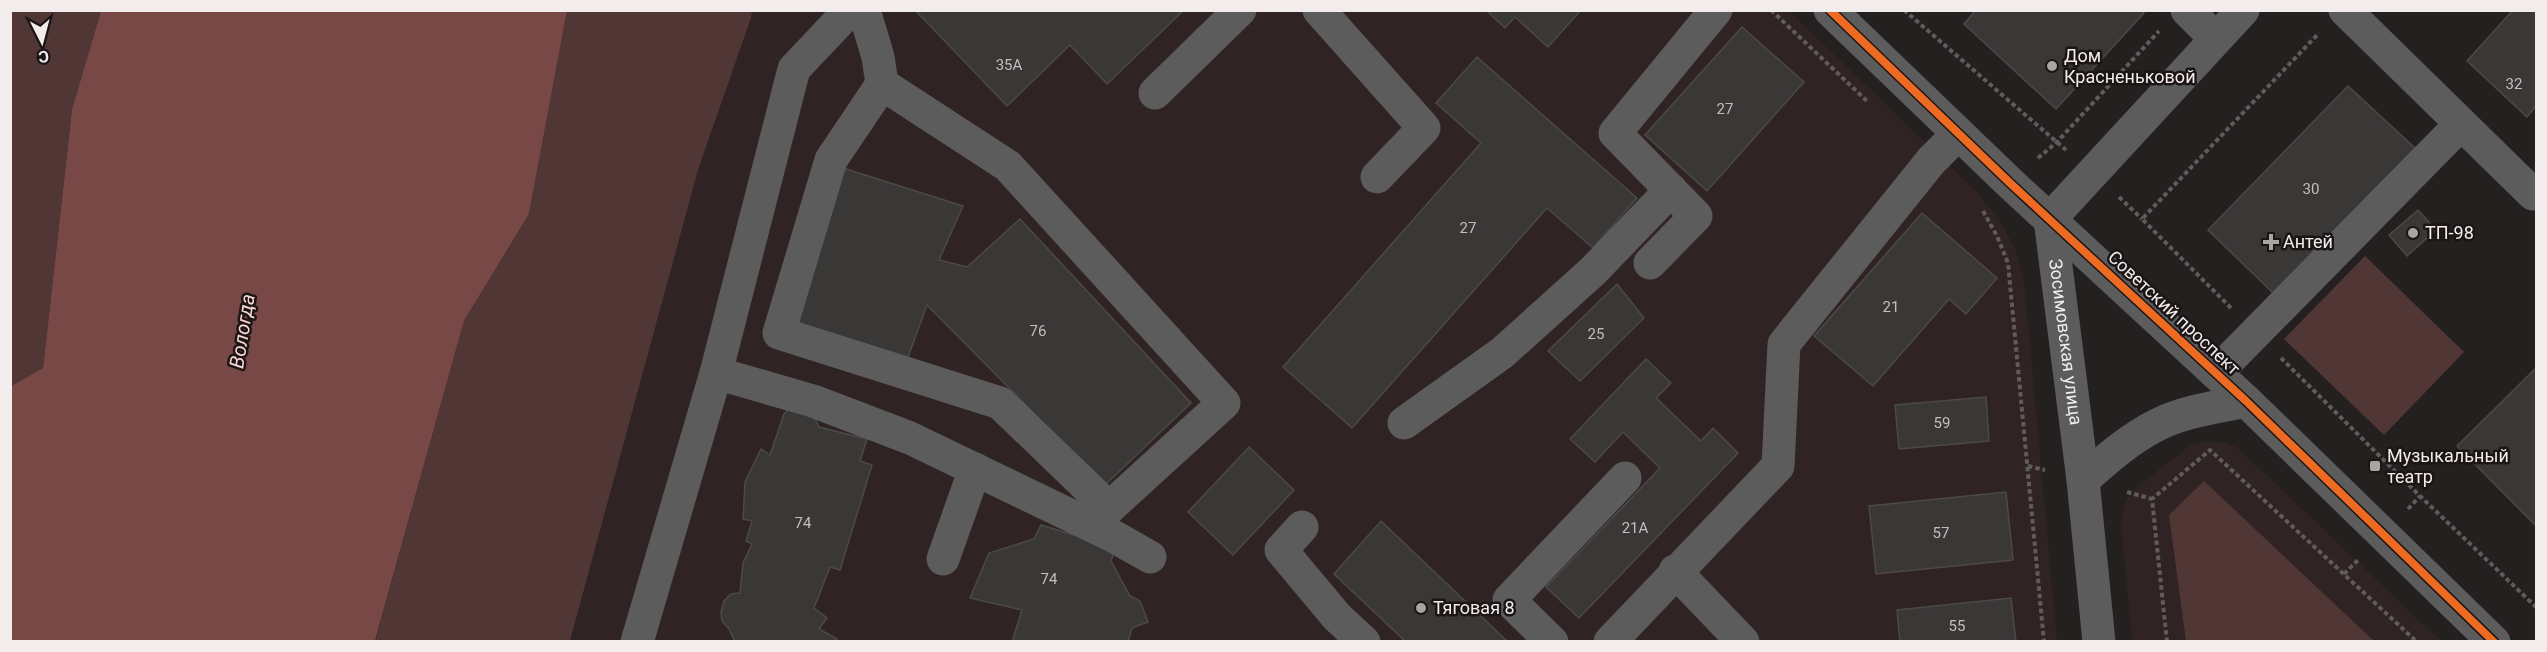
<svg xmlns="http://www.w3.org/2000/svg" width="2547" height="652" font-family="Roboto,sans-serif">
  <style>
    .built { fill: #302323 }
    .green { fill: #503634 }
    .water { fill: #774845 }
    .building { fill: #3a3737; stroke: #4c4948; stroke-width: 1.5 }
    .lines { fill: none; stroke-linecap: round; stroke-linejoin: round }
    .path { stroke: #5f5c5c; stroke-width: 4; stroke-dasharray: 4.5 3; stroke-linecap: butt }
    .minor { stroke: #5d5c5c; stroke-width: 33 }
    .cycleway-casing { stroke: #1c1515; stroke-width: 11 }
    .cycleway { stroke: #ed6a23; stroke-width: 8 }
    .poi-dot { fill: #aaa5a5; stroke: #1c1515; stroke-width: 2 }
    .labels { text-anchor: middle; stroke-width: 5; stroke-linejoin: round; paint-order: stroke }
    .number-label { font-size: 15px; fill: #c4bfbf }
    .poi-label { font-size: 18px; fill: #f2ecec; stroke: #1c1515; text-anchor: start }
    .street-label { font-size: 18px; fill: #f2ecec; stroke: #1c1515 }
    .water-label { font-size: 20px; font-style: italic; fill: #fbd7d4; stroke: #1c1515 }
  </style>
  <rect width="100%" height="100%" fill="#242020"/>
  <g class="built">
    <path d="M752,11H1789L1979,194L1999,220L2014,246L2022,272L2026,300L2057,641L570,642L698,170L751,18Z"/>
    <path d="M2203,441L2227,443L2238,448L2441,641H2132L2121,524L2123,510L2128,497L2144,481L2191,445Z"/>
  </g>
  <g class="green">
    <path d="M11,11H101L72,109L43,368L11,386Z"/>
    <path d="M567,11H752L751,18L698,170L570,641L375,642L464,321L529,214Z"/>
    <path d="M2365,256L2464,352L2384,435L2284,339Z"/>
    <path d="M2204,481L2374,641H2186L2169,515Z"/>
  </g>
  <path class="water" d="M101,11H567L529,214L464,321L375,641H11V386L43,368L72,109Z"/>
  <g class="building">
    <path d="M915,10H1184L1107,84L1070,45L1007,106Z"/>
    <path d="M1486,10H1581L1548,47L1515,17L1505,28Z"/>
    <path d="M1976,10H2141L2144,13L2056,109L1964,24Z"/>
    <path d="M2513,10H2536V106L2527,117L2467,61Z"/>
    <path d="M1742,27L1804,82L1707,191L1645,135Z"/>
    <path d="M1477,57L1637,198L1593,248L1547,208L1352,428L1283,367L1481,143L1436,103Z"/>
    <path d="M2348,86L2415,148L2273,293L2208,230Z"/>
    <path d="M843,168L963,206L939,260L967,267L1020,219L1191,403L1105,485L927,305L907,360L796,323Z"/>
    <path d="M2418,210L2436,230L2407,256L2389,235Z"/>
    <path d="M1922,213L1997,278L1966,314L1949,299L1873,386L1814,336Z"/>
    <path d="M1617,284L1644,318L1580,381L1548,351Z"/>
    <path d="M1646,359L1671,383L1656,398L1701,441L1713,428L1738,453L1579,618L1546,587L1660,468L1623,432L1595,462L1570,439Z"/>
    <path d="M2536,368V526L2457,446Z"/>
    <path d="M1986,397L1989,441L1899,449L1895,405Z"/>
    <path d="M792,405L812,412L819,427L867,439L860,461L872,465L840,570L830,567L814,608L827,618L819,629L837,639L835,642H735L729,629L722,621L721,612L724,601L731,594L740,593L743,563L752,544L746,541L752,521L743,519L745,482L761,449L770,455L784,414Z"/>
    <path d="M1249,447L1294,490L1233,555L1188,512Z"/>
    <path d="M2006,492L2013,560L1876,574L1869,506Z"/>
    <path d="M1381,521L1508,642H1406L1334,574Z"/>
    <path d="M1041,525L1116,548L1111,561L1130,596L1140,601L1148,622L1132,628L1128,642H1012L1022,610L970,598L989,553L1034,539Z"/>
    <path d="M2011,598L2016,642H1900L1897,610Z"/>
  </g>
  <g class="lines">
    <g class="path">
      <path d="M1771,10L1869,103"/>
      <path d="M1904,10L2066,150"/>
      <path d="M2038,158L2057,142L2159,31"/>
      <path d="M2119,197L2142,219"/>
      <path d="M1983,211L1997,236L2008,263L2044,642"/>
      <path d="M2231,308L2142,219L2319,33"/>
      <path d="M2281,358L2420,496L2536,607"/>
      <path d="M2028,466L2045,470"/>
      <path d="M2127,492L2152,499"/>
      <path d="M2408,509L2420,496"/>
      <path d="M2344,574L2358,560"/>
      <path d="M2167,642L2152,499L2210,450L2417,642"/>
    </g>
    <g class="minor">
      <path d="M850,10L794,69L716,373L813,401L910,438L1113,536L1150,557"/>
      <path d="M864,10L878,57L882,84L831,160L779,333L1000,403L1109,508L1224,403L1008,166L882,84"/>
      <path d="M1319,10L1424,128L1377,177"/>
      <path d="M1830,10L2010,183L2246,401L2494,642"/>
      <path d="M2187,10L2216,39"/>
      <path d="M2345,10L2533,194L2536,191"/>
      <path d="M1155,93L1240,10"/>
      <path id="s1" d="M2050,219L2083,480L2099,642"/>
      <path d="M2050,219L2243,10"/>
      <path d="M1650,263L1696,216L1615,133L1716,10"/>
      <path d="M2216,373L2461,124"/>
      <path d="M1404,423L1502,353L1593,271L1671,190"/>
      <path d="M2083,480C2106,460 2129,439 2157,425C2184,411 2217,407 2246,401"/>
      <path d="M1302,527L1281,550L1337,617L1364,642"/>
      <path d="M943,559L975,469"/>
      <path d="M1675,571L1743,642"/>
      <path d="M637,642L716,373"/>
      <path d="M1552,642L1509,600L1625,478"/>
      <path d="M1610,642L1778,466L1784,344L1931,161L1958,134"/>
    </g>
    <g class="cycleway-casing">
      <path id="cycleway" d="M1830,10L2010,183L2246,401L2494,642"/>
    </g>
    <use href="#cycleway" class="cycleway"/>
  </g>
  <g class="poi-dot">
    <circle cx="2052" cy="66" r="6"/>
    <circle cx="2413" cy="233" r="6"/>
    <path d="M2268 233h6v6h6v6h-6v6h-6v-6h-6v-6h6z"/>
    <rect x="2369" y="460" width="12" height="12" rx="3"/>
    <circle cx="1421" cy="608" r="6"/>
  </g>
  <g class="labels">
    <g class="number-label">
      <text x="1009" y="70">35А</text>
      <text x="2514" y="89">32</text>
      <text x="1725" y="114">27</text>
      <text x="2311" y="194">30</text>
      <text x="1468" y="233">27</text>
      <text x="1891" y="312">21</text>
      <text x="1038" y="336">76</text>
      <text x="1596" y="339">25</text>
      <text x="1942" y="428">59</text>
      <text x="803" y="528">74</text>
      <text x="1635" y="533">21А</text>
      <text x="1941" y="538">57</text>
      <text x="1049" y="584">74</text>
      <text x="1957" y="631">55</text>
    </g>
    <g class="poi-label">
      <text x="2064" y="62">Дом<tspan x="2064" dy="21">Красненьковой</tspan></text>
      <text x="2425" y="239">ТП-98</text>
      <text x="2283" y="248">Антей</text>
      <text x="2387" y="462">Музыкальный<tspan x="2387" dy="21">театр</tspan></text>
      <text x="1433" y="614">Тяговая 8</text>
    </g>
    <g class="street-label">
      <text transform="translate(2174 313) rotate(43)" y="6">Советский проспект</text>
      <text dy="6" stroke="none"><textPath href="#s1" startOffset="124">Зосимовская улица</textPath></text>
    </g>
    <g class="water-label">
      <text transform="translate(242 331) rotate(-81)" y="7">Вологда</text>
    </g>
  </g>
  <rect width="2547" height="652" fill="none" stroke="#f2ecec" stroke-width="24"/>
  <g transform="translate(42 42) rotate(174)" stroke="#1c1515" stroke-width="4.5" paint-order="stroke">
  <path d="M0-4.5L10 22L0 15L-10 22Z" fill="#f2ecec"/>
  <text y="-9" font-size="16" font-weight="bold" text-anchor="middle" fill="#f2ecec">С</text>
  </g>
</svg>
